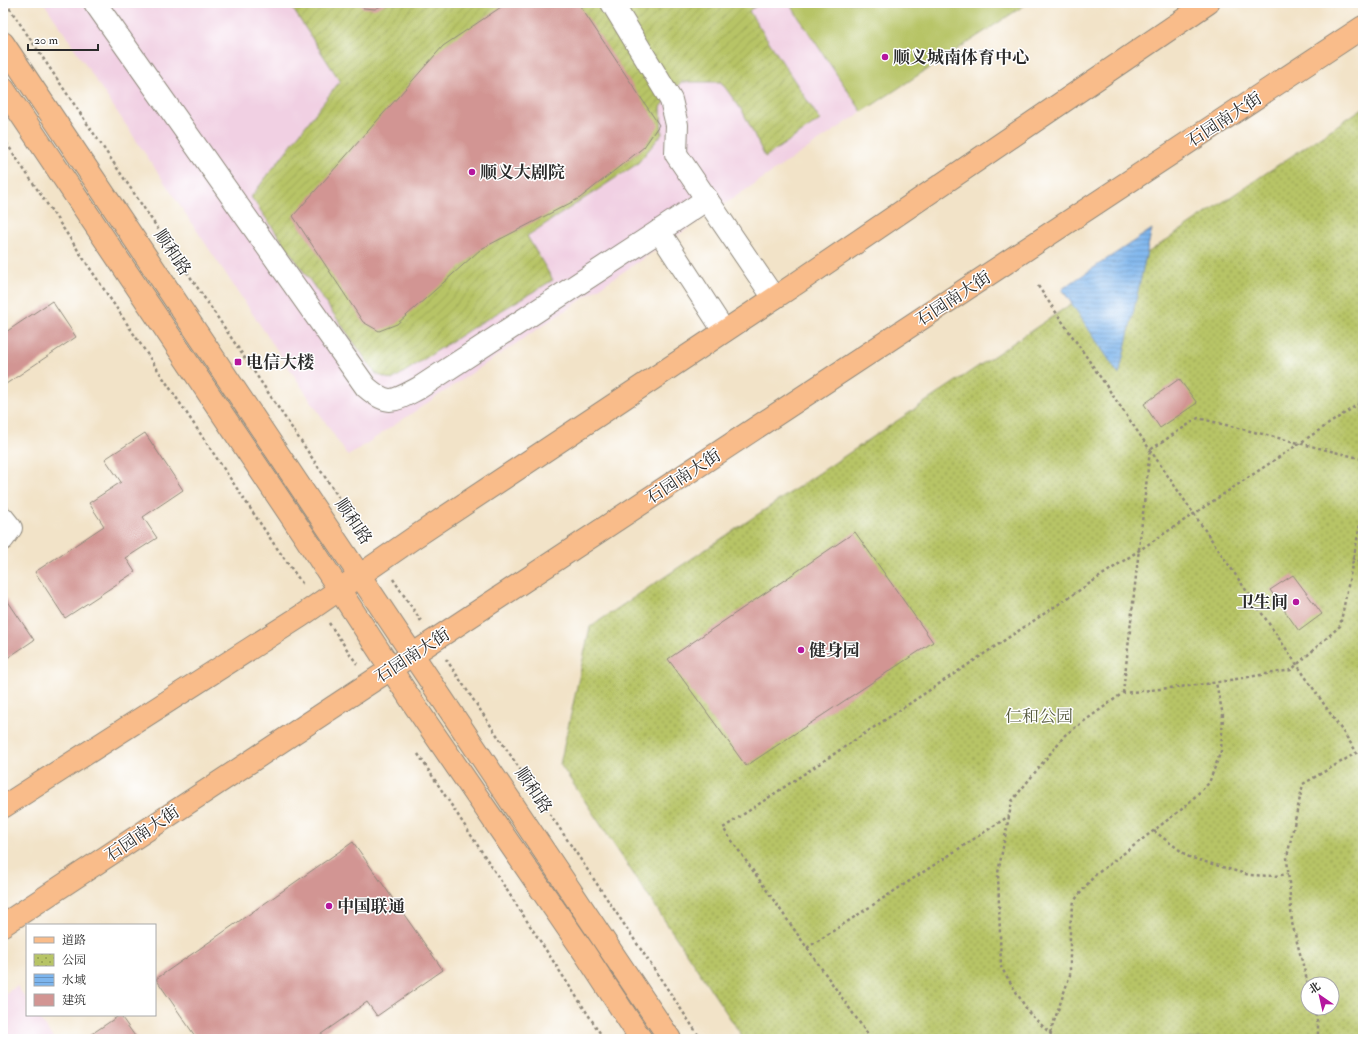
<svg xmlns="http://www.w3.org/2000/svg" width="1366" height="1042" font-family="'IM FELL Double Pica','Noto Serif SC',serif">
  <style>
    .built { fill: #f1d0e3 }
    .grass { fill: #b7c466; stroke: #717848 }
    .park { fill: url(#park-dots); stroke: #717848; fill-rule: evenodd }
    .garden { fill: url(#garden-furrows); stroke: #717848 }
    .water { fill: url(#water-rules); stroke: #54708c }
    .building { fill: #d29593 }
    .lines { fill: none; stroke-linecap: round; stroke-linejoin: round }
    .minor-casing { stroke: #8e877a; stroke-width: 24 }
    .major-casing { stroke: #8e877a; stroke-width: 24 }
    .path { stroke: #8e877a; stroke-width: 2.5; stroke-dasharray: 3 3; stroke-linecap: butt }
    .minor { stroke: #fff; stroke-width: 22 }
    .major { stroke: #f9bc8a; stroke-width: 22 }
    .poi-dot { fill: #b5179e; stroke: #fff; stroke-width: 1.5 }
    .labels { text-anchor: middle; stroke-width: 3; stroke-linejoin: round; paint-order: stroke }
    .poi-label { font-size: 17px; font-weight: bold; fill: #2b2b2b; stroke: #fff; text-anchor: start }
    .street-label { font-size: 17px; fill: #2b2b2b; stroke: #fff }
    .park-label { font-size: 17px; fill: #55593d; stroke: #fff }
  </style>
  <defs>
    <pattern id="park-dots" width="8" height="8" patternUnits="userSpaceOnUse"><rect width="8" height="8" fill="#b7c466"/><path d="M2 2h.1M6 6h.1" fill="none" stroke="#959f54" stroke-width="1.8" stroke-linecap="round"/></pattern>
    <pattern id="garden-furrows" width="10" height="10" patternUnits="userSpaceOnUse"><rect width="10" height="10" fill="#b7c466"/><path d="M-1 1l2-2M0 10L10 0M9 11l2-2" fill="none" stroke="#959f54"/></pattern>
    <pattern id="water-rules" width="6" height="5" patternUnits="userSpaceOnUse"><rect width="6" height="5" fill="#7db5ed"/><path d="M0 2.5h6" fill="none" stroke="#6793c0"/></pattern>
  </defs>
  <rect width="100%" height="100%" fill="#fff"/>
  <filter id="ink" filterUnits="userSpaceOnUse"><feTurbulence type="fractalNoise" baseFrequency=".025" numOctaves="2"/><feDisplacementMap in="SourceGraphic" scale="8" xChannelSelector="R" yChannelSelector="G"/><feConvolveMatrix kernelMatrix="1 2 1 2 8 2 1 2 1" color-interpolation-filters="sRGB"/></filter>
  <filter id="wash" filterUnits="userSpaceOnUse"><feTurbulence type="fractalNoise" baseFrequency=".012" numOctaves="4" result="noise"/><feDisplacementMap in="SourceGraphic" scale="16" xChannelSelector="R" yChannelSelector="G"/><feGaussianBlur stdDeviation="0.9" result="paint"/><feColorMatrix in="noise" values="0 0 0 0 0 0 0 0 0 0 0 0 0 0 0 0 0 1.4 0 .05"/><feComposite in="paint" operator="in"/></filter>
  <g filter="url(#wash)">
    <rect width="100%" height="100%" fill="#f2e3c8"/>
    <g class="built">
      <path d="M44,3H789L862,112L348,456Z"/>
      <path d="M17,986L27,1000V1015H37L54,1039H3V995Z"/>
    </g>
    <path class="grass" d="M789,3H1028L862,112Z"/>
    <path class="park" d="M1363,108V1039H744L560,764L590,627ZM1308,984H1332V1008H1308Z"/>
    <path class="garden" d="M289,3H760L749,11L820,120L765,157L743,112L721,82H681L661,107L662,134L637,164L527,236L553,280L472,328L392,380L376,374L251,197L340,81Z"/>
    <path class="water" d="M1152,229L1119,375L1062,289Z"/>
    <g id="blocks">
      <g class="building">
        <path d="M359,3H387L375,9L363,8Z"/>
        <path d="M507,3H578L659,125L644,147L580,198L481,249L397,324L379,331L363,322L293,216L443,46Z"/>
        <path d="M52,301L76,337L3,386V334Z"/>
        <path d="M1179,379L1197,403L1160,428L1144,404Z"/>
        <path d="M145,433L183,490L143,517L157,538L126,558L135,572L65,618L35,572L104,526L89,503L121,482L105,459Z"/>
        <path d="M855,532L933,642L746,766L668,659Z"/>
        <path d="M1293,575L1322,614L1299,631L1270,590Z"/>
        <path d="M3,594L34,640L3,661Z"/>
        <path d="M353,842L443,970L377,1016L367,1002L314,1039H197L156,979Z"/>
        <path d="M120,1015L137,1039H84Z"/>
      </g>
    </g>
  </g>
  <g filter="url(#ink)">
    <use href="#blocks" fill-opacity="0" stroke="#8e877a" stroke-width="1"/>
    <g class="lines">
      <g class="minor-casing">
        <g id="minor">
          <path d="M95,3L366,387C389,407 394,401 419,388L659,231L724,331"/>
          <path d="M612,3L671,100L677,125L676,154L774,298"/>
          <path d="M659,231L707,199"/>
          <path d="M3,518L11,528L3,539"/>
        </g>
      </g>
      <g class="major-casing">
        <g id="major">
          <path d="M3,43L670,1039"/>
          <path d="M3,88L305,537L415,706L584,952L641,1039"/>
          <path d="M3,807L301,616L415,537L797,283L1208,3"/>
          <path d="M3,925L1363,27"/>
        </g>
      </g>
      <g class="path">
        <path d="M6,3L368,541"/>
        <path d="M3,138L274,544L304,586"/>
        <path d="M1038,286L1356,751"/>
        <path d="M1352,558L1363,562"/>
        <path d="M393,579L421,621"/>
        <path d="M329,623L357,664"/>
        <path d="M446,659L701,1039"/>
        <path d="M1123,693L1150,450L1198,418L1363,459"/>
        <path d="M418,754L604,1039"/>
        <path d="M1154,831L1189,857L1249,875L1275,876L1288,874"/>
        <path d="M807,948L1009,816"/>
        <path d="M1308,984L1292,923L1287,857L1303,784L1363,749"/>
        <path d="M1314,1008L1318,1025V1039"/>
        <path d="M1050,1033L1070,975V925L1074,901L1094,876L1182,809L1209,783L1221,751L1223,715L1216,683"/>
        <path d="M871,1039L723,828L1363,401"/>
        <path d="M1056,1039L1029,1013L1001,967L998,873L1012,801L1065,735L1123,693L1206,684L1291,670L1340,626L1363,510"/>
      </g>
      <use href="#minor" class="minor"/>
      <use href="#major" class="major"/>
    </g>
  </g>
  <g class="poi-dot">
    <circle cx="885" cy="57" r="4"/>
    <circle cx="472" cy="172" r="4"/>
    <rect x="234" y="358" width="8" height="8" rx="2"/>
    <circle cx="1296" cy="602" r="4"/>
    <circle cx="801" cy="650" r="4"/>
    <circle cx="329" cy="906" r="4"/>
  </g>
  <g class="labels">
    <g class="poi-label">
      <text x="893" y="63">顺义城南体育中心</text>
      <text x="480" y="178">顺义大剧院</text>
      <text x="246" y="368">电信大楼</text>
      <text x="1288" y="608" text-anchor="end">卫生间</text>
      <text x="809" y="656">健身园</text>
      <text x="337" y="912">中国联通</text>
    </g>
    <g class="street-label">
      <text transform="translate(1224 119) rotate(-33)" y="6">石园南大街</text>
      <text transform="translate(173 252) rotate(56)" y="6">顺和路</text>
      <text transform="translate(953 298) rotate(-33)" y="6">石园南大街</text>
      <text transform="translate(683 476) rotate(-33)" y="6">石园南大街</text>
      <text transform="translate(354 521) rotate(56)" y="6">顺和路</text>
      <text transform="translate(412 655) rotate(-33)" y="6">石园南大街</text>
      <text transform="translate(534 790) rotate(56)" y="6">顺和路</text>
      <text transform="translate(142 833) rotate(-34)" y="6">石园南大街</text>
    </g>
    <g class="park-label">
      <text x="1039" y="722">仁和公园</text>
    </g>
  </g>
  <rect width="1366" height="1042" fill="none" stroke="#fff" stroke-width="16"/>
  <rect x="26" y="924" width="130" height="92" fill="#ffffff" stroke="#aaaaaa"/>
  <rect x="34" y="937" width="20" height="6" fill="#f9bc8a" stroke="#aaaaaa"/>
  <text x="62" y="944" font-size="12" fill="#2b2b2b">道路</text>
  <rect x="34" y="954" width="20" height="12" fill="url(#park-dots)" stroke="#aaaaaa"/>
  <text x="62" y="964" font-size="12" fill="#2b2b2b">公园</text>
  <rect x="34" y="974" width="20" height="12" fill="url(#water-rules)" stroke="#aaaaaa"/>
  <text x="62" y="984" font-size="12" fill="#2b2b2b">水域</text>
  <rect x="34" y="994" width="20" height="12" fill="#d29593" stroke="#aaaaaa"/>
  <text x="62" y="1004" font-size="12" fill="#2b2b2b">建筑</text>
  <g transform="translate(1320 996) rotate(326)"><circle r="19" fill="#ffffff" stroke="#aaaaaa"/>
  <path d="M0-3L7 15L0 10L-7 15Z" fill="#b5179e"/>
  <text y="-6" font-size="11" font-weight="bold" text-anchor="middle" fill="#2b2b2b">北</text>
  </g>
  <path d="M28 44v6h70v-6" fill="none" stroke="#2b2b2b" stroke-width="2"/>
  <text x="34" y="44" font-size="12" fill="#2b2b2b" stroke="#ffffff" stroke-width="3" paint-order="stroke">20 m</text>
</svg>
